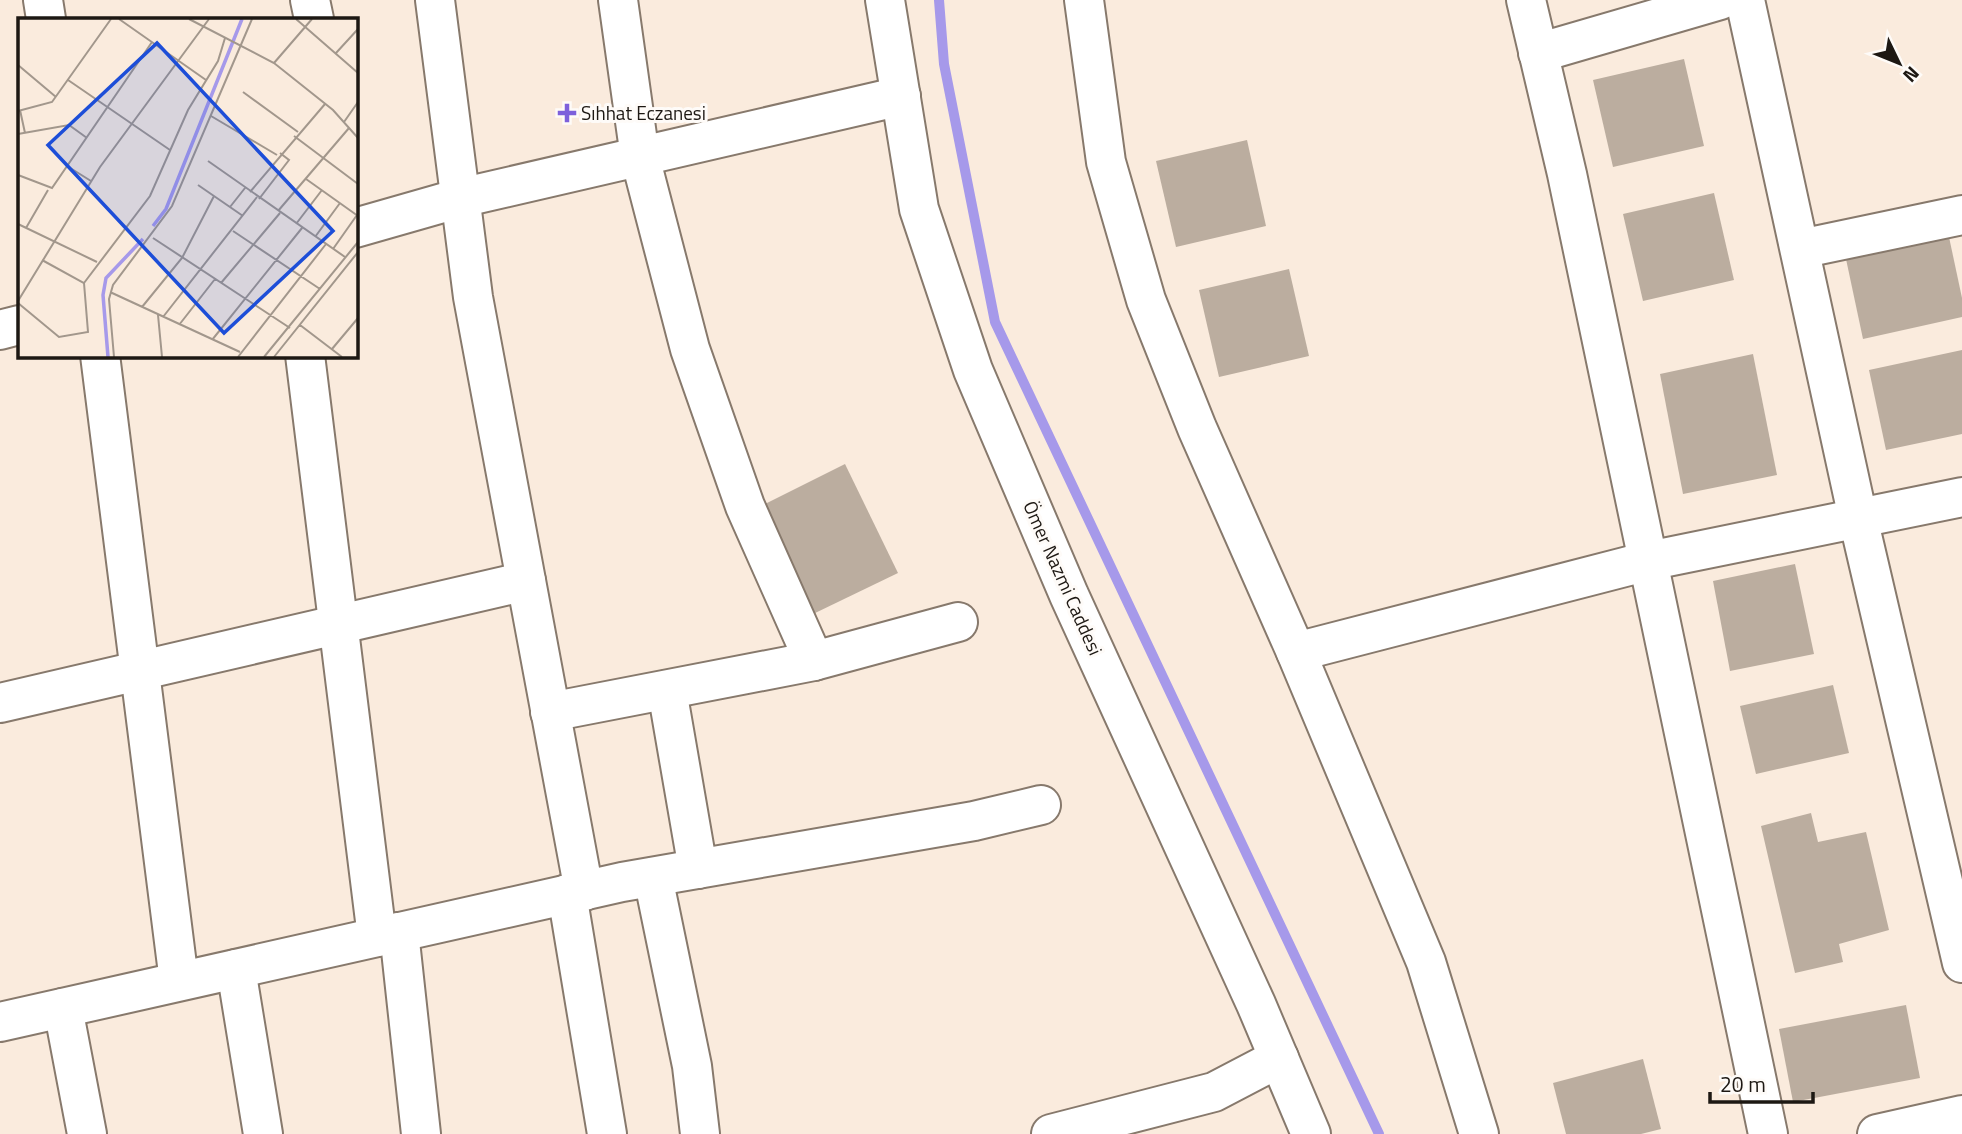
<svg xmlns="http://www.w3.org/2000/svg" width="1962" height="1134" font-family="'Titillium Web',sans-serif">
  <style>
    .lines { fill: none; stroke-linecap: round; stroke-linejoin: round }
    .stream { stroke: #a699ea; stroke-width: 10 }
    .building { fill: #bbad9f }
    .minor-casing { stroke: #87796c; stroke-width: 42 }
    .minor { stroke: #fff; stroke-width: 38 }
    .poi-dot { fill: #7d60db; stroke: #fefbf8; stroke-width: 2.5 }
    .labels { text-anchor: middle; stroke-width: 6; stroke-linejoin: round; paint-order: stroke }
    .poi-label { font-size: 19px; fill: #1d1813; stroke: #fefbf8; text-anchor: start }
    .street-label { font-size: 19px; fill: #1d1813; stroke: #fefbf8 }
    .inset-river { fill: none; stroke: #a699ea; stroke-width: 3.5 }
    .inset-road { fill: none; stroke: #a2978c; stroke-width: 2 }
    .view { fill: #1d4ed8; fill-opacity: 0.15; stroke: #1d4ed8; stroke-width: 3.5 }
    .inset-edge { fill: none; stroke: #1d1813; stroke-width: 3.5 }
  </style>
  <rect width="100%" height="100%" fill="#faebdd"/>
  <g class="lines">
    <path class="stream" d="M939,0L944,64L995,322L1379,1134"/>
  </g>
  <g class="building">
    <path d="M1684,59L1704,146L1613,167L1593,80Z"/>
    <path d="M1247,140L1266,226L1176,247L1156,161Z"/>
    <path d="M1714,193L1734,280L1643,301L1623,214Z"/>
    <path d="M1949,237L1962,298V317L1863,339L1846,259Z"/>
    <path d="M1289,269L1309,356L1219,377L1199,290Z"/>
    <path d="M1962,350V434L1886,450L1869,370Z"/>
    <path d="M1753,354L1777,475L1683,494L1660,374Z"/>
    <path d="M845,464L898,573L811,615L759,507Z"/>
    <path d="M1795,564L1814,654L1730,671L1713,581Z"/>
    <path d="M1833,685L1849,753L1756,774L1740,706Z"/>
    <path d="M1811,813L1818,842L1866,832L1889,930L1839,944L1843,962L1795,973L1761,826Z"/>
    <path d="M1906,1005L1920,1078L1793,1102L1779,1029Z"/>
    <path d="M1643,1059L1661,1129L1641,1134H1566L1553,1083Z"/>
  </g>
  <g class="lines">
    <g class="minor-casing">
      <g id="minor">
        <path d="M43,0L46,19"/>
        <path d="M310,0L314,19"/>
        <path d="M435,0L473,297L584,891"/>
        <path d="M618,0L640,157L690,349L745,506L814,661"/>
        <path d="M885,0L919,209L973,370L1069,595L1256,1004L1311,1134"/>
        <path d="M1084,0L1106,162L1146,300L1197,428L1296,652L1426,962L1479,1134"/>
        <path d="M1526,0L1567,174L1768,1134"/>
        <path d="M1745,0L1858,518L1962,963"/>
        <path d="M1538,53L1720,0"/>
        <path d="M355,228L460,198L901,96"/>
        <path d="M1800,249L1962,215"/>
        <path d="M0,330L19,325"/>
        <path d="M100,355L179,981"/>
        <path d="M305,355L377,937"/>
        <path d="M1296,652L1648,561L1962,497"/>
        <path d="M667,690L698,869"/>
        <path d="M0,703L526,581"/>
        <path d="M550,712L814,661L958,622"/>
        <path d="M653,877L692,1066L700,1134"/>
        <path d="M567,894L607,1134"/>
        <path d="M399,932L421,1134"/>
        <path d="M236,969L263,1134"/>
        <path d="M63,1008L87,1134"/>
        <path d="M0,1022L622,882L974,821L1041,805"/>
        <path d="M1051,1134L1214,1092L1279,1058"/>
        <path d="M1877,1134L1962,1115"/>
      </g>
    </g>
    <use href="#minor" class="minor"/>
  </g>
  <path class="poi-dot" d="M563.5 102.5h7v7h7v7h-7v7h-7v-7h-7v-7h7z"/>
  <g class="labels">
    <g class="poi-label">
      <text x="581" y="120">Sıhhat Eczanesi</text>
    </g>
    <g class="street-label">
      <text transform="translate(1063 578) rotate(66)" y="7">Ömer Nazmi Caddesi</text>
    </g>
  </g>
  <g transform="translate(18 18)">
    <rect width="340" height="340" fill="#faebdd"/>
    <path class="inset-river" d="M135,208L148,191L224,1M90,339L85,277L88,260L125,221"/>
    <path class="inset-road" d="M101,1L188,62M171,1L256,45L315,92L340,120M278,1L340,55M318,35L340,11M256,45L294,1M0,47L38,79M50,62L152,132M225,74L280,114M2,92L7,115M0,93L34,84L93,1M193,98L259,137M326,104L340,84M0,116L51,107L69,120M276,118L340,166M190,143L327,239M49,148L73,163M0,157L34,170L134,24M288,161L340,198M180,167L225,198M232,174L307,86M241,181L271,142L262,135M212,189L227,170M260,193L331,110M0,206L79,244M278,206L304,172M8,210L30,172M215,213L302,271M297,219L322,185M135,220L272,310M315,231L339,197M66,265L132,178L170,92L200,43L207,20M203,265L262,195M92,274L222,334M0,283L82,149L191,1M0,285L41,319L70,314L66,265L24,242M124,289L164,240L196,178M140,297L144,339M145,299L239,179M161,307L197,261M282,307L324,339M194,322L284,210M314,331L340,300M96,339L91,281L95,267L154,188L234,1M220,339L308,226M246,339L340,224M256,339L340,234"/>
    <path class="view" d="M139,25L315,213L206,315L30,127Z"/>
    <rect width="340" height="340" class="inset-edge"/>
  </g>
  <g transform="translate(1899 63) rotate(133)" stroke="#fefbf8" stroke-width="5" paint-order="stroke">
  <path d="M0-5L12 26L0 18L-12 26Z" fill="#1d1813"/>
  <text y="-10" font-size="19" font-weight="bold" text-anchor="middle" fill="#1d1813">N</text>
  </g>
  <path d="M1710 1092v10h103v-10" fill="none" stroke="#1d1813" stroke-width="3.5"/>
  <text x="1720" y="1092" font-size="21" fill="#1d1813" stroke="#fefbf8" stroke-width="5" paint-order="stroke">20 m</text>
</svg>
